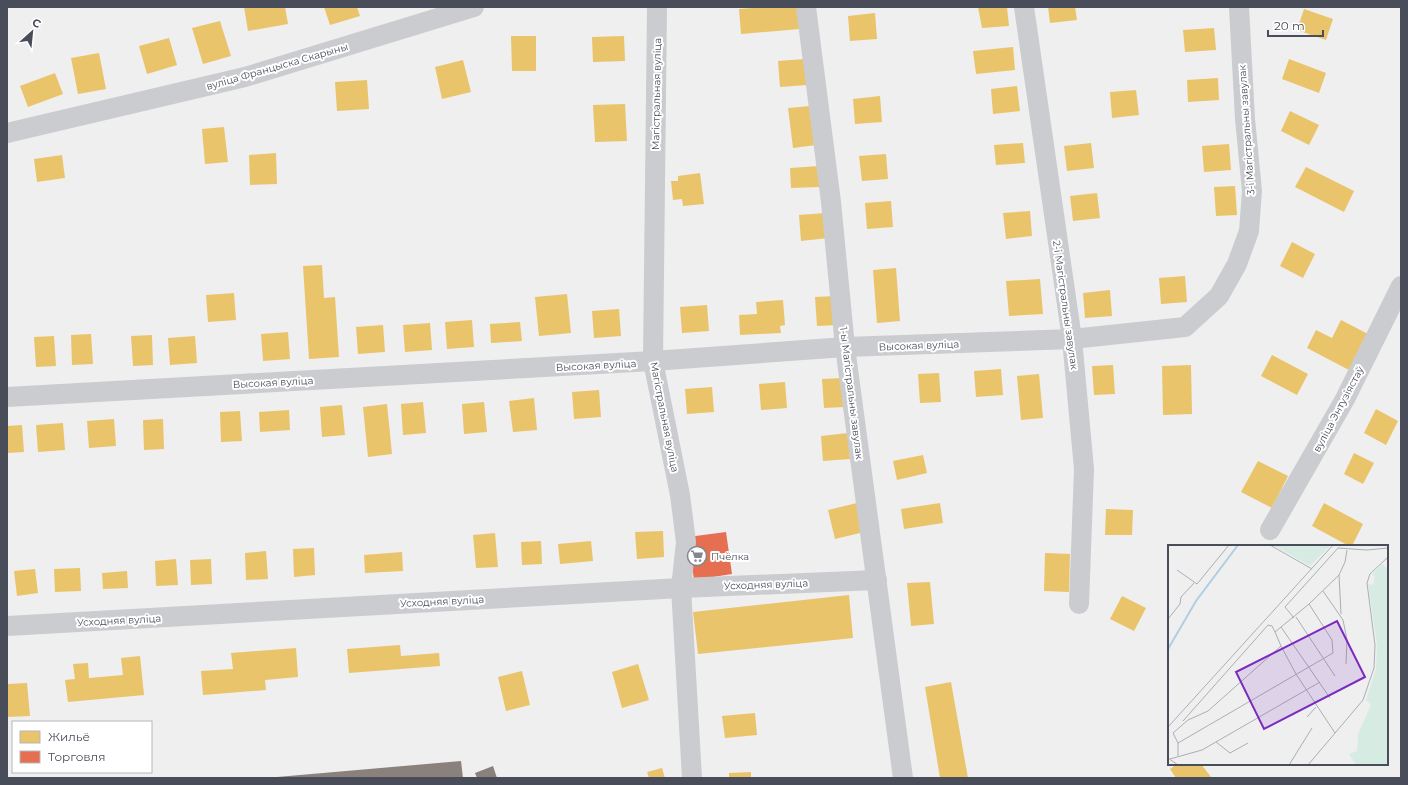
<svg xmlns="http://www.w3.org/2000/svg" width="1408" height="785" font-family="Montserrat,sans-serif">
  <style>
    .homes { fill: #e9c46a }
    .shops { fill: #e76f51 }
    .industry { fill: #8a817c }
    .lines { fill: none; stroke-linecap: round; stroke-linejoin: round }
    .minor { stroke: #cbcccf; stroke-width: 20 }
    .labels { text-anchor: middle; stroke-width: 4; stroke-linejoin: round; paint-order: stroke }
    .street-label { font-size: 10px; fill: #484d59; stroke: #fff }
    .poi-label { font-size: 10px; fill: #484d59; stroke: #fff; text-anchor: start }
    .inset-river { fill: none; stroke: #afcee4; stroke-width: 2 }
    .inset-road { fill: none; stroke: #acaeb3; stroke-width: 1 }
    .view { fill: #7b2cbf; fill-opacity: 0.15; stroke: #7b2cbf; stroke-width: 2 }
    .inset-edge { fill: none; stroke: #484d59; stroke-width: 2 }
  </style>
  <rect width="100%" height="100%" fill="#efefef"/>
  <g class="homes">
    <path d="M244,7H285L288,24L248,31Z"/>
    <path d="M324,7H357L360,16L330,25Z"/>
    <path d="M766,7H798L800,29L741,34L739,9Z"/>
    <path d="M978,7H1007L1009,26L982,28Z"/>
    <path d="M1048,7H1075L1077,20L1050,23Z"/>
    <path d="M1304,9L1333,19L1326,40L1297,30Z"/>
    <path d="M875,13L877,39L850,41L848,16Z"/>
    <path d="M220,21L231,56L203,64L192,28Z"/>
    <path d="M1214,28L1216,50L1185,52L1183,30Z"/>
    <path d="M511,36H536V71H512Z"/>
    <path d="M624,36L625,61L593,62L592,37Z"/>
    <path d="M169,38L177,65L147,74L139,46Z"/>
    <path d="M1013,47L1015,70L976,74L973,51Z"/>
    <path d="M99,53L106,89L78,94L71,58Z"/>
    <path d="M805,59L807,85L780,87L778,61Z"/>
    <path d="M1289,59L1326,73L1319,93L1282,79Z"/>
    <path d="M463,60L471,92L442,99L435,67Z"/>
    <path d="M55,73L63,94L28,107L20,86Z"/>
    <path d="M1218,78L1219,100L1188,102L1187,80Z"/>
    <path d="M367,80L369,109L337,111L335,82Z"/>
    <path d="M1017,86L1020,111L993,114L991,89Z"/>
    <path d="M1136,90L1139,115L1112,118L1110,92Z"/>
    <path d="M880,96L882,122L855,124L853,99Z"/>
    <path d="M625,104L627,141L595,142L593,105Z"/>
    <path d="M811,106L816,145L793,148L788,108Z"/>
    <path d="M1290,111L1319,125L1309,145L1281,131Z"/>
    <path d="M224,127L228,162L205,164L202,129Z"/>
    <path d="M1023,143L1025,163L996,165L994,145Z"/>
    <path d="M1091,143L1094,168L1067,171L1064,146Z"/>
    <path d="M1229,144L1231,170L1204,172L1202,146Z"/>
    <path d="M276,153L277,184L250,185L249,155Z"/>
    <path d="M886,154L888,179L862,181L859,156Z"/>
    <path d="M62,155L65,178L37,182L34,159Z"/>
    <path d="M819,166L820,187L791,188L790,168Z"/>
    <path d="M1306,167L1354,191L1344,212L1295,187Z"/>
    <path d="M700,173L704,204L683,206L682,199L673,200L671,181H678V176Z"/>
    <path d="M1235,186L1237,215L1216,216L1214,187Z"/>
    <path d="M1097,193L1100,218L1073,221L1070,196Z"/>
    <path d="M891,201L893,227L867,229L865,203Z"/>
    <path d="M1030,211L1032,236L1006,239L1003,213Z"/>
    <path d="M825,213L828,238L801,241L799,215Z"/>
    <path d="M1292,242L1315,254L1303,278L1280,266Z"/>
    <path d="M322,265L324,298L335,297L339,357L309,359L303,266Z"/>
    <path d="M896,268L900,321L877,323L873,270Z"/>
    <path d="M1185,276L1187,302L1161,304L1159,278Z"/>
    <path d="M1040,279L1043,314L1009,316L1006,281Z"/>
    <path d="M1110,290L1112,316L1085,318L1083,293Z"/>
    <path d="M234,293L236,320L208,322L206,295Z"/>
    <path d="M567,294L571,333L539,336L535,297Z"/>
    <path d="M836,296L838,325L817,326L815,297Z"/>
    <path d="M783,300L785,325L780,326L781,333L740,335L739,315L757,314L756,302Z"/>
    <path d="M707,305L709,331L682,333L680,307Z"/>
    <path d="M619,309L621,336L594,338L592,311Z"/>
    <path d="M472,320L474,347L447,349L445,322Z"/>
    <path d="M1341,320L1368,334L1349,370L1307,348L1316,330L1332,338Z"/>
    <path d="M520,322L522,341L491,343L490,324Z"/>
    <path d="M430,323L432,350L405,352L403,325Z"/>
    <path d="M383,325L385,352L358,354L356,327Z"/>
    <path d="M288,332L290,359L263,361L261,334Z"/>
    <path d="M91,334L93,364L72,365L71,335Z"/>
    <path d="M152,335L153,365L133,366L131,336Z"/>
    <path d="M54,336L56,366L36,367L34,337Z"/>
    <path d="M195,336L197,363L170,365L168,338Z"/>
    <path d="M1272,355L1308,374L1297,395L1261,376Z"/>
    <path d="M1113,365L1115,394L1094,395L1092,366Z"/>
    <path d="M1191,365L1192,414L1163,415L1162,366Z"/>
    <path d="M1001,369L1003,395L976,397L974,371Z"/>
    <path d="M939,373L941,402L920,403L918,374Z"/>
    <path d="M1039,374L1043,418L1021,420L1017,376Z"/>
    <path d="M843,378L845,407L824,408L822,379Z"/>
    <path d="M785,382L787,408L761,410L759,384Z"/>
    <path d="M712,387L714,412L687,414L685,389Z"/>
    <path d="M599,390L601,417L574,419L572,392Z"/>
    <path d="M534,398L537,430L513,432L509,401Z"/>
    <path d="M423,402L426,433L403,435L401,404Z"/>
    <path d="M484,402L487,432L464,434L462,404Z"/>
    <path d="M387,404L392,454L368,457L363,407Z"/>
    <path d="M342,405L345,435L322,437L320,407Z"/>
    <path d="M1376,409L1398,421L1386,445L1364,433Z"/>
    <path d="M289,410L290,430L260,432L259,412Z"/>
    <path d="M240,411L242,441L221,442L220,412Z"/>
    <path d="M114,419L116,446L89,448L87,421Z"/>
    <path d="M163,419L164,449L144,450L143,420Z"/>
    <path d="M63,423L65,450L38,452L36,425Z"/>
    <path d="M22,425L24,452L7,453V426Z"/>
    <path d="M848,433L850,459L823,461L821,436Z"/>
    <path d="M1354,453L1374,463L1363,484L1344,474Z"/>
    <path d="M923,455L927,473L897,480L893,461Z"/>
    <path d="M1258,461L1288,476L1272,508L1241,492Z"/>
    <path d="M857,503L864,532L835,539L828,510Z"/>
    <path d="M940,503L943,523L904,529L901,509Z"/>
    <path d="M1324,503L1363,524L1352,546H1349L1312,526Z"/>
    <path d="M1106,509L1133,510L1132,535H1105Z"/>
    <path d="M663,531L664,557L637,559L635,532Z"/>
    <path d="M495,533L498,567L476,568L473,535Z"/>
    <path d="M541,541L542,564L522,565L521,542Z"/>
    <path d="M591,541L593,561L560,564L558,544Z"/>
    <path d="M314,548L315,575L294,577L293,549Z"/>
    <path d="M266,551L268,579L246,580L245,553Z"/>
    <path d="M402,552L403,571L365,573L364,555Z"/>
    <path d="M1045,553L1070,554L1069,592L1044,591Z"/>
    <path d="M176,559L178,585L156,586L155,561Z"/>
    <path d="M211,559L212,584L191,585L190,560Z"/>
    <path d="M80,568L81,591L55,592L54,569Z"/>
    <path d="M35,569L38,593L17,596L14,571Z"/>
    <path d="M127,571L128,588L103,589L102,573Z"/>
    <path d="M930,582L934,624L911,626L907,583Z"/>
    <path d="M849,595L853,638L698,654L693,612Z"/>
    <path d="M1122,596L1146,608L1134,631L1110,619Z"/>
    <path d="M400,645L401,656L439,653L440,666L349,673L347,649Z"/>
    <path d="M296,648L298,677L265,680L266,690L203,695L201,671L233,669L231,653Z"/>
    <path d="M140,656L144,695L68,702L65,680L75,679L73,664L88,663L89,678L123,675L121,658Z"/>
    <path d="M638,664L649,700L622,708L612,672Z"/>
    <path d="M522,671L530,705L506,711L498,677Z"/>
    <path d="M951,682L968,778H940L925,687Z"/>
    <path d="M27,683L30,716L7,717V684Z"/>
    <path d="M755,713L757,735L725,738L722,716Z"/>
    <path d="M1177,764H1201L1211,777L1176,778L1170,769Z"/>
    <path d="M662,768L665,778H649L647,772Z"/>
    <path d="M751,772V778H729V773Z"/>
  </g>
  <path class="shops" d="M726,532L732,574L694,580L688,537Z"/>
  <g class="industry">
    <path d="M461,761L463,778H277V777Z"/>
    <path d="M493,766L497,778H477L475,773Z"/>
  </g>
  <g class="lines">
    <g class="minor">
      <path d="M657,7L653,361L680,495L686,542L681,588L692,778"/>
      <path d="M806,7L831,202L845,347L903,778"/>
      <path d="M1024,7L1072,339L1084,469L1079,604"/>
      <path d="M7,133L245,77L474,7"/>
      <path d="M7,397L653,361L845,347L1072,339L1185,327L1219,296L1237,264L1249,231L1252,191L1245,119L1239,7"/>
      <path d="M1270,530L1345,399L1401,286"/>
      <path d="M7,626L681,588L877,580"/>
    </g>
  </g>
  <defs>
    <g id="supermarket-ring" transform="scale(1)"><circle r="9.5" fill="#fff" stroke="#82868e" stroke-width="1.5"/><path d="M-6-5.5h2.5l.6 2H6L4.5 2H-2.5L-4.4-4H-6ZM-1.5 3.2a1.3 1.3 0 1 0 .1 0ZM3 3.2a1.3 1.3 0 1 0 .1 0Z" fill="#82868e"/></g>
  </defs>
  <g fill-rule="evenodd">
    <use href="#supermarket-ring" x="697" y="556"/>
  </g>
  <g class="labels">
    <g class="street-label">
      <text transform="translate(277 66) rotate(-16)" y="4">вуліца Францыска Скарыны</text>
      <text transform="translate(656 94) rotate(-89)" y="4">Магістральная вуліца</text>
      <text transform="translate(1246 130) rotate(-94)" y="4">3-і Магістральны завулак</text>
      <text transform="translate(1066 305) rotate(82)" y="4">2-і Магістральны завулак</text>
      <text transform="translate(919 345) rotate(-2)" y="4">Высокая вуліца</text>
      <text transform="translate(596 365) rotate(-3)" y="4">Высокая вуліца</text>
      <text transform="translate(273 382) rotate(-3)" y="4">Высокая вуліца</text>
      <text transform="translate(852 393) rotate(83)" y="4">1-ы Магістральны завулак</text>
      <text transform="translate(1338 409) rotate(-62)" y="4">вуліца Энтузіястаў</text>
      <text transform="translate(665 417) rotate(79)" y="4">Магістральная вуліца</text>
      <text transform="translate(766 584) rotate(-2)" y="4">Усходняя вуліца</text>
      <text transform="translate(442 601) rotate(-3)" y="4">Усходняя вуліца</text>
      <text transform="translate(119 620) rotate(-3)" y="4">Усходняя вуліца</text>
    </g>
    <g class="poi-label">
      <text x="711" y="560">Пчёлка</text>
    </g>
  </g>
  <g transform="translate(1168 545)">
    <rect width="220" height="220" fill="#efefef"/>
    <path d="M105,0H163L142,21ZM214,19L220,24V220H188L181,209L189,206L190,189L203,160L198,155L208,124L209,100L200,39L205,40L207,31L204,30Z" fill="#d6ece3"/>
    <path class="inset-river" d="M0,104L28,56L70,0"/>
    <path class="inset-road" d="M102,0L144,24M9,25L29,39L61,0M171,30L173,69M155,46L175,75L179,95L178,119M128,72L167,131M126,73L117,62L170,3L199,5L220,3M0,74L12,59L13,52L26,38M113,82L162,153M113,101L128,129L167,188M139,172L148,162M15,176L100,80L104,81L107,87M0,182L165,0M48,197L62,208L80,198M10,198L5,188L20,175L40,166L113,101L107,87L141,59L171,30L177,17L179,5M10,211V198L165,108L164,95L141,59M0,213L10,220M2,214L34,205L152,137M121,220L144,183M140,220L195,155L206,123L207,100L199,38L202,29L220,12"/>
    <path class="view" d="M169,76L197,132L96,184L68,127Z"/>
    <rect width="220" height="220" class="inset-edge"/>
  </g>
  <rect width="1408" height="785" fill="none" stroke="#484d59" stroke-width="16"/>
  <rect x="12" y="721" width="140" height="52" fill="#ffffff" stroke="#b6b8bd"/>
  <rect x="20" y="731" width="20" height="12" fill="#e9c46a" stroke="#b6b8bd"/>
  <text x="48" y="741" font-size="12" fill="#484d59">Жильё</text>
  <rect x="20" y="751" width="20" height="12" fill="#e76f51" stroke="#b6b8bd"/>
  <text x="48" y="761" font-size="12" fill="#484d59">Торговля</text>
  <g transform="translate(32 32) rotate(27)" stroke="#ffffff" stroke-width="3" paint-order="stroke">
  <path d="M0-3L7 15L0 10L-7 15Z" fill="#484d59"/>
  <text y="-6" font-size="11" font-weight="bold" text-anchor="middle" fill="#484d59">С</text>
  </g>
  <path d="M1268 30v6h55v-6" fill="none" stroke="#484d59" stroke-width="2"/>
  <text x="1274" y="30" font-size="12" fill="#484d59" stroke="#ffffff" stroke-width="3" paint-order="stroke">20 m</text>
</svg>
